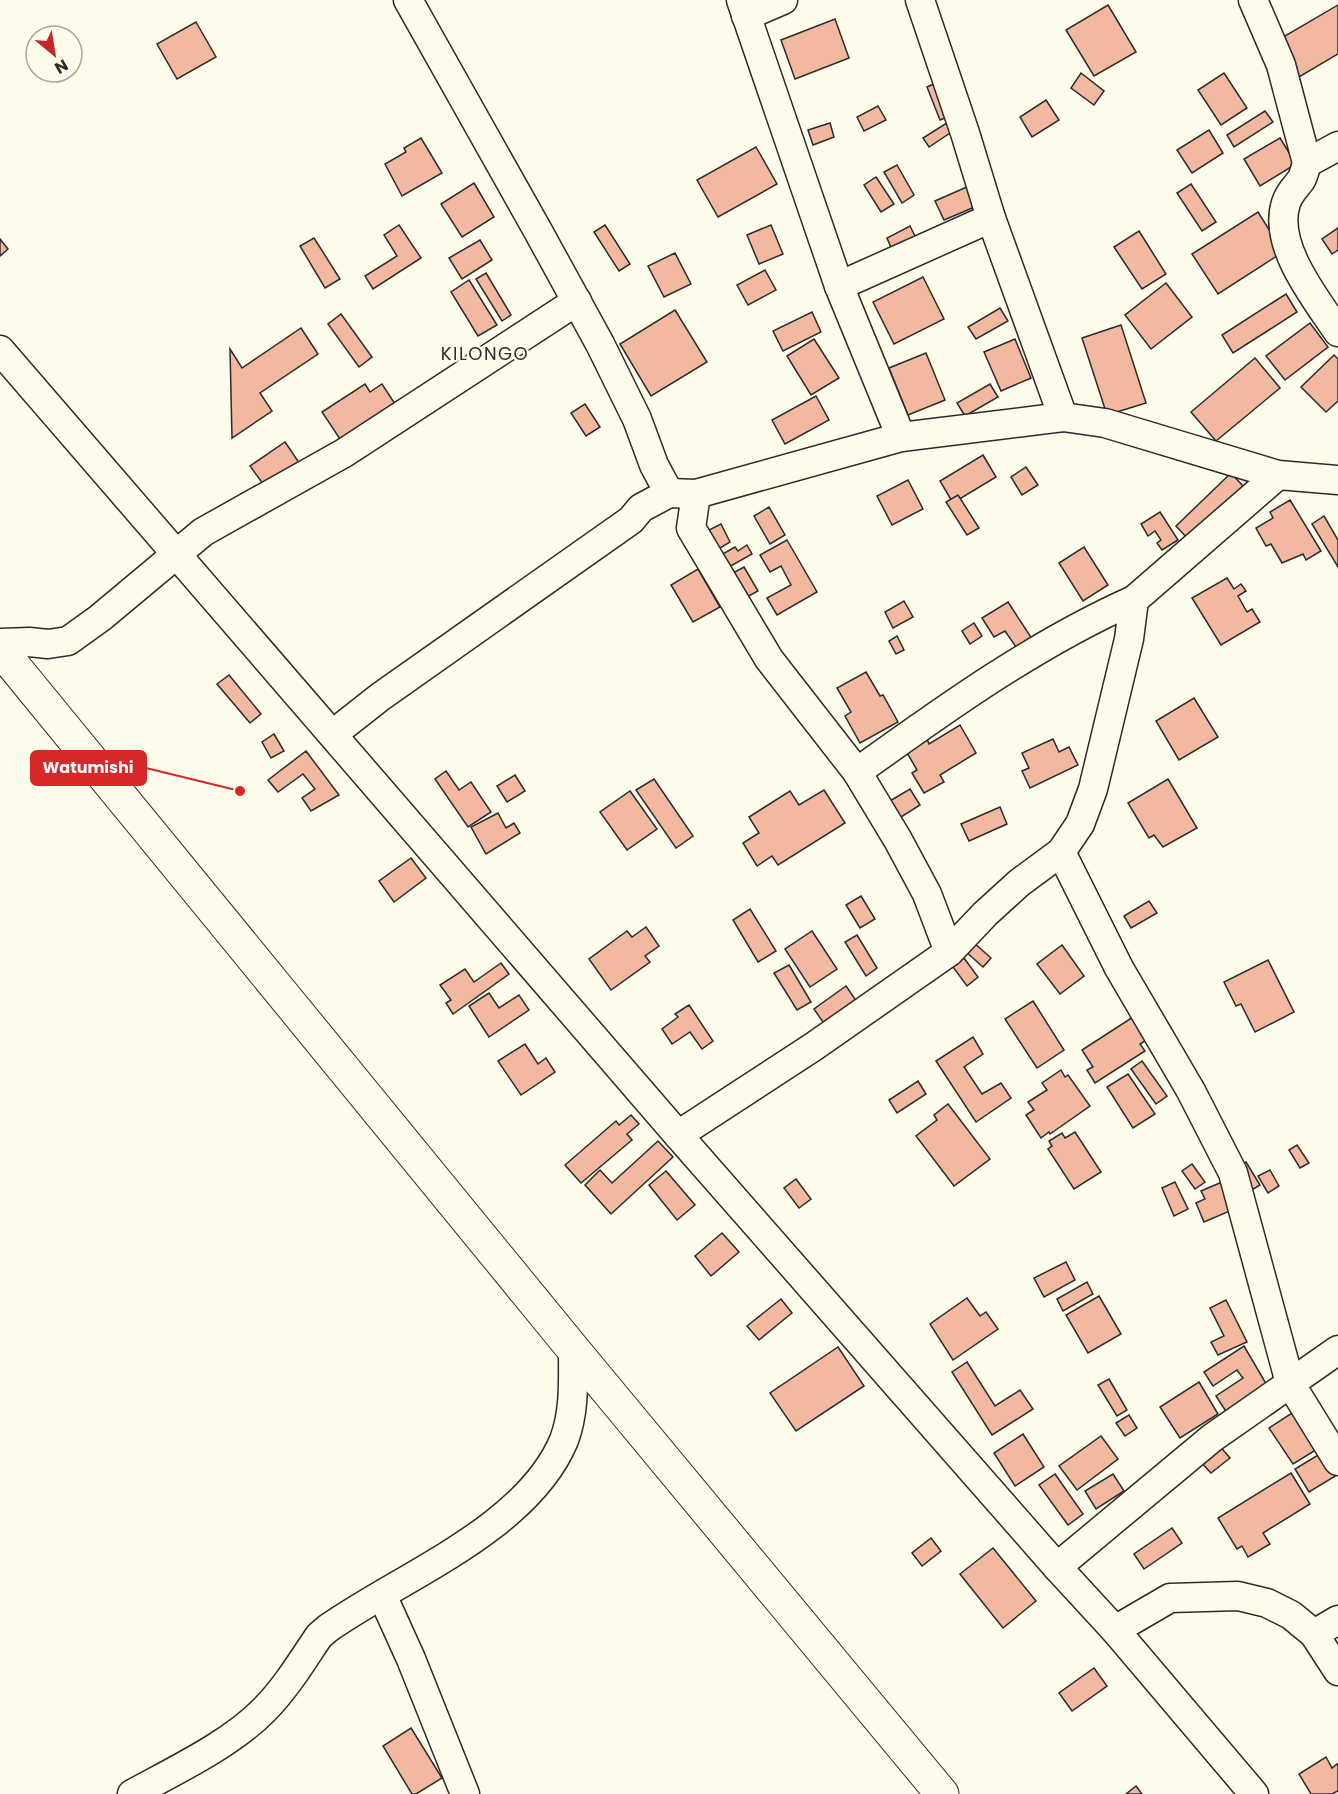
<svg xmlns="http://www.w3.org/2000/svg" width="1338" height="1794" font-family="Poppins,sans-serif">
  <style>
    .building { fill: #f2b8a0; stroke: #2b2b2b; stroke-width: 1.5 }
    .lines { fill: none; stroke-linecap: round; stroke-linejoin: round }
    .minor-casing { stroke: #2b2b2b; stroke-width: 31 }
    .highway-casing { stroke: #2b2b2b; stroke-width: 35 }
    .minor { stroke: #fdfbea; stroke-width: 28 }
    .highway { stroke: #fdfbea; stroke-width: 33 }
    .labels { text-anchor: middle; stroke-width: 4.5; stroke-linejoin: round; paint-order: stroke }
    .quarter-label { font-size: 18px; letter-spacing: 1.5px; fill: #2b2b2b; stroke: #fdfbea }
    .leader { fill: none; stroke: #d62828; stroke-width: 2 }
    .callout-dot { fill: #d62828; stroke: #fdfbea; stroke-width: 2 }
    .callout { fill: #d62828; stroke: #d62828; stroke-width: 2 }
    .callout-label { font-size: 16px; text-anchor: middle; font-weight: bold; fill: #fff }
  </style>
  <rect width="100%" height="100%" fill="#fdfbea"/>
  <g class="building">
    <path d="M1108,5L1136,52L1094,76L1066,30Z"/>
    <path d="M1338,5V54L1299,77L1278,40Z"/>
    <path d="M835,19L849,58L795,79L781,40Z"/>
    <path d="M196,22L216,57L177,79L157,44Z"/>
    <path d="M1081,73L1104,91L1094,105L1071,88Z"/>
    <path d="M1224,73L1247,108L1221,125L1198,90Z"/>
    <path d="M940,81L953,115L940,120L927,87Z"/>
    <path d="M1046,100L1059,120L1032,137L1020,117Z"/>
    <path d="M878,106L886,120L864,131L857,117Z"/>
    <path d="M1265,111L1273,122L1234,147L1227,135Z"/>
    <path d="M953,119L959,127L929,147L923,138Z"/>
    <path d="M830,123L834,137L813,145L808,130Z"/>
    <path d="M1209,130L1223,153L1192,173L1177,150Z"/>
    <path d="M421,138L442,173L402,196L385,164L406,152L404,148Z"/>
    <path d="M1280,138L1296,164L1260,186L1244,159Z"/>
    <path d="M756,147L777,184L718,217L697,180Z"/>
    <path d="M897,165L914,195L902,203L884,172Z"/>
    <path d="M876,177L894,204L881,212L864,185Z"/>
    <path d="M474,183L494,217L462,237L441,204Z"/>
    <path d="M1191,184L1216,222L1202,231L1177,193Z"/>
    <path d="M969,186L977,206L944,220L935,201Z"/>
    <path d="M1258,212L1283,252L1218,294L1192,254Z"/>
    <path d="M399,225L421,258L373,289L365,276L397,256L384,235Z"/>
    <path d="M605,225L630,264L619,271L594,232Z"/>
    <path d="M771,225L783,254L759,264L747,235Z"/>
    <path d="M910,226L916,238L892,250L887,238Z"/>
    <path d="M1338,228V250L1332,254L1322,239Z"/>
    <path d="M1139,231L1166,274L1142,289L1114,247Z"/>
    <path d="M314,238L340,279L325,288L300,246Z"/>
    <path d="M0,239L8,249L0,256Z"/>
    <path d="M480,240L492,260L462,279L449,258Z"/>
    <path d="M675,253L691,284L664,297L648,266Z"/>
    <path d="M765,270L776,290L748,305L737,285Z"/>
    <path d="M486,273L511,315L502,321L476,279Z"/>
    <path d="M923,277L944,319L894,344L873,302Z"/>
    <path d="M469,280L497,325L478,336L451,292Z"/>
    <path d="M1166,283L1192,317L1151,349L1125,315Z"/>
    <path d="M1286,294L1297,312L1233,353L1222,335Z"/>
    <path d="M1000,308L1008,321L976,339L968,327Z"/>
    <path d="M675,310L707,362L651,396L620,344Z"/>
    <path d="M812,312L821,332L783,351L773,331Z"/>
    <path d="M341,314L372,357L359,367L328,324Z"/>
    <path d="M1310,323L1328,347L1285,380L1266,356Z"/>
    <path d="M1121,325L1146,403L1107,415L1082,338Z"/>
    <path d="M301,328L318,354L260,393L272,411L232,438L230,349L242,368Z"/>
    <path d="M814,339L839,378L811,395L787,356Z"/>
    <path d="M1015,339L1031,378L1001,391L984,352Z"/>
    <path d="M926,353L945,400L908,415L889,368Z"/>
    <path d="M1334,355L1338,359V401L1326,412L1301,387Z"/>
    <path d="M1255,358L1280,388L1216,441L1191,412Z"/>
    <path d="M365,384L370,392L382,384L397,407L344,445L322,412Z"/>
    <path d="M990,384L998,397L965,416L957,403Z"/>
    <path d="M816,396L829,420L785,444L772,420Z"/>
    <path d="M585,404L600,427L586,436L571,413Z"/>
    <path d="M285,442L300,464L266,488L250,466Z"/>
    <path d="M983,455L996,477L953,503L940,481Z"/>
    <path d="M1026,467L1038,485L1022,495L1011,477Z"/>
    <path d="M1231,473L1243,486L1188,539L1176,526Z"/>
    <path d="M908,480L923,509L892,525L877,496Z"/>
    <path d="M958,495L979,528L967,535L946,502Z"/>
    <path d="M1290,500L1321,551L1306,560L1303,554L1282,563L1271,544L1266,546L1256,528L1273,518L1270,512Z"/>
    <path d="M769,507L785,535L770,544L754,516Z"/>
    <path d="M1160,512L1178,540L1162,550L1157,543L1161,540L1155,531L1148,536L1141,524Z"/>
    <path d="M1324,516L1338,540V567L1312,524Z"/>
    <path d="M721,524L730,542L717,550L707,531Z"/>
    <path d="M787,540L817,592L777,615L767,598L791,585L781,566L770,572L760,555Z"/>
    <path d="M747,545L752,554L729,567L721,555L735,547L738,551Z"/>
    <path d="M1084,547L1108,585L1083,601L1059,563Z"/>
    <path d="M744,567L758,591L747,597L733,573Z"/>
    <path d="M698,569L720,607L693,622L671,585Z"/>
    <path d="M1227,578L1234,589L1241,584L1246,591L1238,596L1247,612L1252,609L1260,622L1221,645L1192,598Z"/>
    <path d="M904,601L913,617L893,628L885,612Z"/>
    <path d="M1008,602L1038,648L1023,657L1005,631L994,637L982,618Z"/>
    <path d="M974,623L982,636L970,644L962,631Z"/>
    <path d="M897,636L904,650L896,654L889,641Z"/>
    <path d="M866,672L880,696L883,695L898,722L860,743L845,716L851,712L837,688Z"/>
    <path d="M229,675L261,714L250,723L217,684Z"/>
    <path d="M1194,698L1218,737L1179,760L1156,721Z"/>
    <path d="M960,725L976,753L940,775L944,782L924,793L912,773L917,770L906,751L927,739L929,744Z"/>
    <path d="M274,734L284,751L271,758L262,742Z"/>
    <path d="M1053,739L1059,752L1069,747L1078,765L1030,788L1022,771L1029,768L1022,753Z"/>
    <path d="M306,751L339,795L311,811L302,798L315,789L303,774L278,792L268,780Z"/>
    <path d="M446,771L459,790L471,782L491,812L468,827L435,779Z"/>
    <path d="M515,775L525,791L507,802L497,786Z"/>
    <path d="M654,779L693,836L676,848L636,790Z"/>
    <path d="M1168,779L1197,828L1163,847L1154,835L1149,838L1128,803Z"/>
    <path d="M910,789L920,805L898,819L888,802Z"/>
    <path d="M824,790L845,823L778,865L772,856L757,866L743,843L759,833L749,817L790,791L799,805Z"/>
    <path d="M630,791L657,829L627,850L600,812Z"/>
    <path d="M1000,807L1007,824L969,841L961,824Z"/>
    <path d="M498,813L506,828L514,823L520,833L486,854L471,827Z"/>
    <path d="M411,858L426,878L394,902L379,881Z"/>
    <path d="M861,896L875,919L860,928L846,905Z"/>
    <path d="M1149,901L1157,913L1131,928L1124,916Z"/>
    <path d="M750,909L776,951L758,962L733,920Z"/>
    <path d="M646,927L659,946L645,956L650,962L611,990L589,959L627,931L632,937Z"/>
    <path d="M812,931L837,969L810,987L785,949Z"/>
    <path d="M857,935L877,968L866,976L845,942Z"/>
    <path d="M973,942L991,958L983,967L965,951Z"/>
    <path d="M1062,945L1084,976L1060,994L1037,964Z"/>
    <path d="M964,958L978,977L967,986L953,967Z"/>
    <path d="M1268,960L1294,1012L1255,1032L1241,1004L1236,1006L1224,982Z"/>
    <path d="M501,963L509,974L453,1014L446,1003L451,1000L440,985L465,969L474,982Z"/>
    <path d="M789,965L811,1002L797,1010L774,973Z"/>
    <path d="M846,986L857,1002L825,1025L814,1009Z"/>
    <path d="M489,993L499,1008L519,995L529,1010L489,1037L469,1006Z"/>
    <path d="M1033,1001L1064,1050L1037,1068L1005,1019Z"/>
    <path d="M689,1005L713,1041L702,1049L690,1032L672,1044L662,1029L678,1017L675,1014Z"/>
    <path d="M1133,1017L1148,1039L1140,1044L1145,1051L1095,1083L1087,1070L1093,1067L1082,1050Z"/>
    <path d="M973,1037L983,1054L964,1067L982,1094L1001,1083L1011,1098L976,1122L936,1061Z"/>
    <path d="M525,1044L538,1064L546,1058L555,1072L521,1095L498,1061Z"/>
    <path d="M1142,1061L1167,1096L1156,1104L1131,1069Z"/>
    <path d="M1061,1070L1065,1077L1068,1075L1090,1106L1050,1134L1049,1132L1041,1138L1026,1115L1034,1110L1028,1102L1047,1090L1042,1083Z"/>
    <path d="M1128,1074L1155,1114L1133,1128L1107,1087Z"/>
    <path d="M918,1081L926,1094L897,1113L889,1100Z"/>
    <path d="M948,1104L990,1159L954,1186L916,1136L937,1120L934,1115Z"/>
    <path d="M631,1115L639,1124L627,1134L632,1140L581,1183L565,1165L616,1121L619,1125Z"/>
    <path d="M1075,1132L1101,1172L1074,1189L1048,1149L1052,1146L1049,1141L1062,1133L1065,1138Z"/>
    <path d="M658,1141L673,1157L611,1214L585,1185L600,1170L612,1183Z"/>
    <path d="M1297,1145L1309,1163L1300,1168L1289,1150Z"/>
    <path d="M1246,1162L1260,1185L1250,1191L1236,1168Z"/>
    <path d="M1192,1164L1205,1182L1195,1189L1182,1171Z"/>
    <path d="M1270,1170L1279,1186L1268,1193L1258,1176Z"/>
    <path d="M666,1171L695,1205L677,1220L649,1185Z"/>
    <path d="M796,1179L811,1199L799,1208L784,1188Z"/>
    <path d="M1175,1182L1188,1209L1174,1216L1162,1188Z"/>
    <path d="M1222,1182L1237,1208L1204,1222L1196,1203L1205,1199L1201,1191Z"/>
    <path d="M722,1233L739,1252L711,1276L695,1256Z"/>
    <path d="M1066,1262L1075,1280L1044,1297L1034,1278Z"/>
    <path d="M1087,1282L1093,1294L1063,1311L1057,1299Z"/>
    <path d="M1099,1296L1121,1334L1088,1353L1066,1315Z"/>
    <path d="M967,1298L980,1316L986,1312L998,1329L953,1360L930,1324Z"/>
    <path d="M781,1299L792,1313L759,1340L747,1326Z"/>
    <path d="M1226,1300L1247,1342L1218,1355L1211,1342L1224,1336L1210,1308Z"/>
    <path d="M1244,1346L1268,1387L1227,1413L1216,1396L1243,1378L1237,1370L1213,1386L1204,1372Z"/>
    <path d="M838,1347L864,1386L796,1431L770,1393Z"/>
    <path d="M967,1362L995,1406L1020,1390L1033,1409L992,1435L952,1372Z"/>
    <path d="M1109,1379L1127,1410L1117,1416L1098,1385Z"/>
    <path d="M1199,1382L1218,1414L1180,1438L1160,1407Z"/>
    <path d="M1295,1411L1319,1448L1293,1464L1269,1428Z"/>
    <path d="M1129,1415L1137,1428L1125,1436L1116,1423Z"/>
    <path d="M1023,1434L1044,1467L1015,1486L994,1453Z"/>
    <path d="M1101,1436L1118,1459L1077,1490L1059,1466Z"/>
    <path d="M1217,1443L1230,1458L1211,1473L1199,1460Z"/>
    <path d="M1323,1452L1337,1475L1309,1492L1295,1469Z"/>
    <path d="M1291,1473L1310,1504L1263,1533L1270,1544L1248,1557L1242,1546L1237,1549L1218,1518Z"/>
    <path d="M1055,1474L1083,1514L1068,1525L1039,1485Z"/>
    <path d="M1113,1474L1124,1491L1096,1509L1085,1491Z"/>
    <path d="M1172,1528L1182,1543L1144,1569L1134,1554Z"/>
    <path d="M931,1538L941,1551L922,1566L912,1553Z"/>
    <path d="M993,1548L1036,1601L1003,1628L960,1574Z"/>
    <path d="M1094,1668L1107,1686L1072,1711L1059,1693Z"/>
    <path d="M411,1728L442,1778L416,1794H412L383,1746Z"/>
    <path d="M1326,1757L1332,1768L1337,1764L1338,1766V1791L1332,1794H1311L1299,1774Z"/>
    <path d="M1136,1786L1142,1794H1126Z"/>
  </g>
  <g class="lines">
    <g class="minor-casing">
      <g id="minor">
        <path d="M741,0L839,286L901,437"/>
        <path d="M920,0L965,133L991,218L1063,417"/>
        <path d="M1253,0L1281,65L1307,163C1305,169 1304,175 1301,180C1295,188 1289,193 1286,203C1272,245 1316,299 1338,332"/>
        <path d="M746,16L783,0"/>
        <path d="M1307,163L1338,146"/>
        <path d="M839,286L991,218"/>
        <path d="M0,350L678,1135L1057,1567L1115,1630L1254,1794"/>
        <path d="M669,493L696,494L901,437L1063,417L1105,423L1278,475L1338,480"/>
        <path d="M696,494L691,528L769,659L857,772L898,840L927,894L949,952"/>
        <path d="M0,643L29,642L48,644L68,641L100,618L203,532L344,453L577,301"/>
        <path d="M333,734L380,697L631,520L641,508L669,493L654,465L637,419L600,344L538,231L408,0"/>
        <path d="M857,772C945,709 1035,644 1134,600"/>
        <path d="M1061,852L1119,968L1191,1091L1233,1173L1290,1383L1338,1461"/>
        <path d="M678,1135L813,1047L949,952L985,914L1019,883L1061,852L1080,824L1093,789L1129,639L1134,600L1278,475"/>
        <path d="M1057,1567L1212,1438L1338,1350"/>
        <path d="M382,1595L411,1659L465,1794"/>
        <path d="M1115,1630L1170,1598L1238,1596L1267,1603L1291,1615L1314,1634L1338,1671"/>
        <path d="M1314,1634L1338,1620"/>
        <path d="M132,1794C174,1771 231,1744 264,1710C286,1688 302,1661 319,1636L327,1629C402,1576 527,1529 564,1440C575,1411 573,1379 573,1349"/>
      </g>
    </g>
    <g class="highway-casing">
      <path id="highway" d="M0,649L573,1349L942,1794"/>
    </g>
    <use href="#minor" class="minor"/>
    <use href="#highway" class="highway"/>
  </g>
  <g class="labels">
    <g class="quarter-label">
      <text x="485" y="360">KILONGO</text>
    </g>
  </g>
  <path class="leader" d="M240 791L146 768"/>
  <circle class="callout-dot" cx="240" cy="791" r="6"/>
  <rect class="callout" x="31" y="751" width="115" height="34" rx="6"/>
  <g class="callout-label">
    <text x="88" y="773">Watumishi</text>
  </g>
  <g transform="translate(54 54) rotate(150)"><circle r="28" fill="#fdfbea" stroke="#a9a89e" stroke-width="1.5"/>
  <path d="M0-4.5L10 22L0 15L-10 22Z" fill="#c62828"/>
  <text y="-9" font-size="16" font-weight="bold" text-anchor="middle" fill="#2b2b2b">N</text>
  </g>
</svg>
